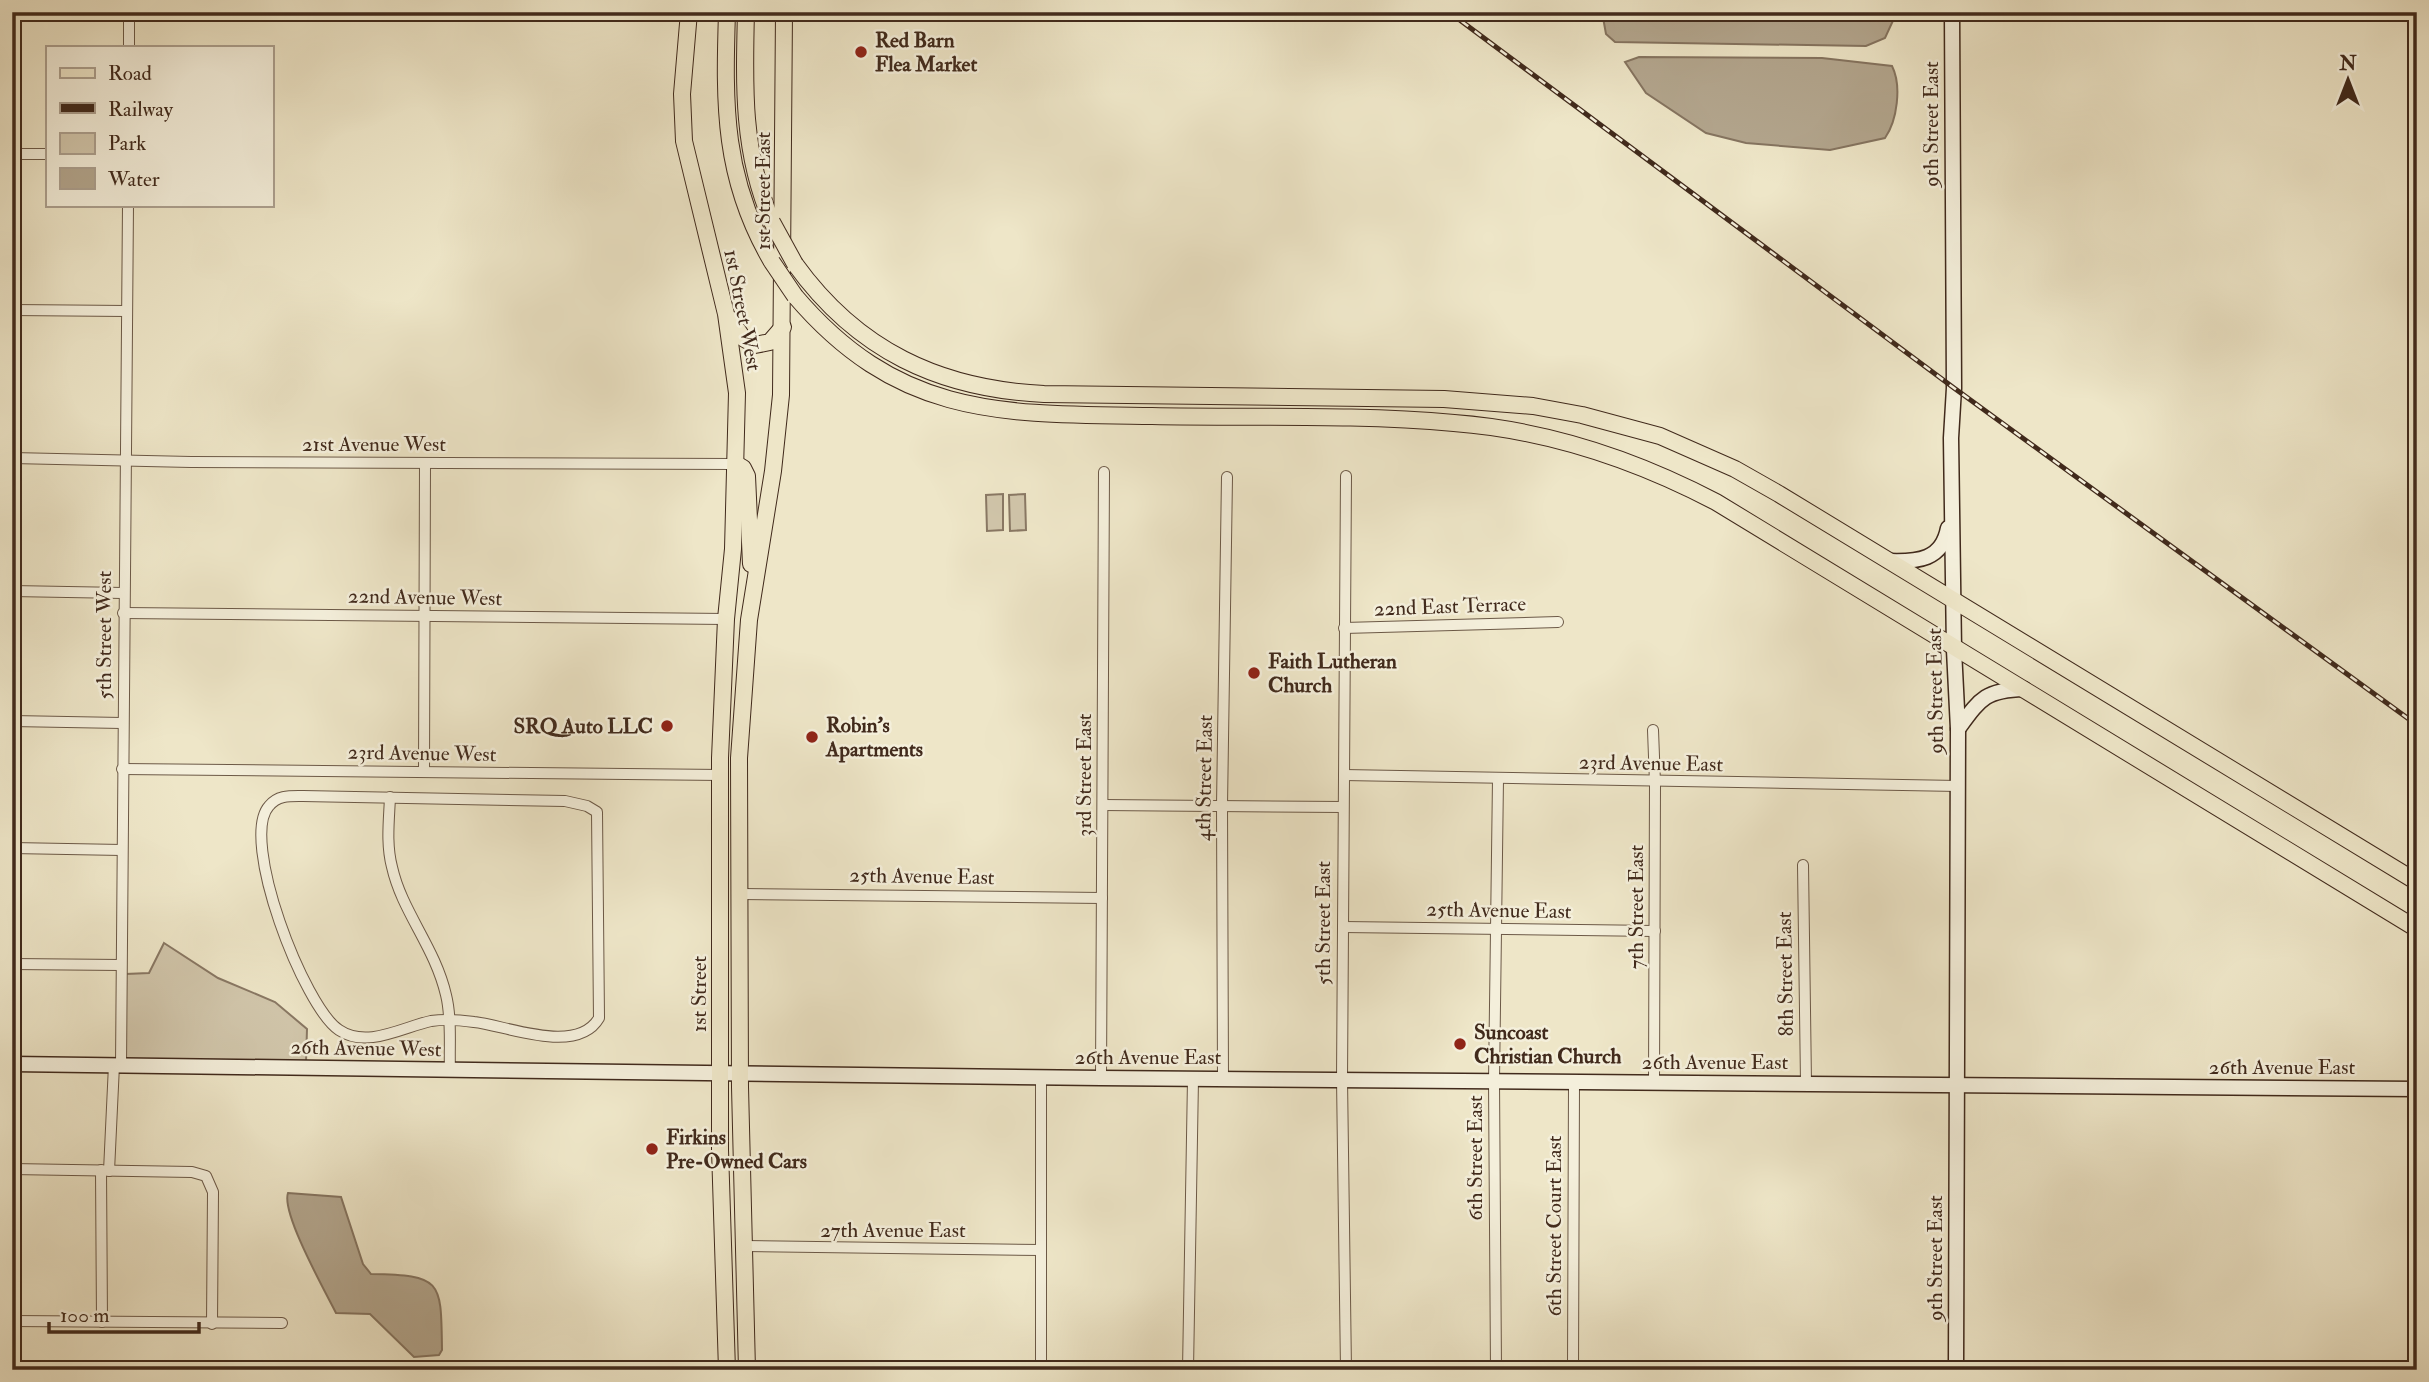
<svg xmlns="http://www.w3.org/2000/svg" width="2429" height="1382" font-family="'IM FELL Double Pica',serif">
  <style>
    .green { fill: #d1c6ab; stroke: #897864; stroke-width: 2 }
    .water { fill: #b3a68e; stroke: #857460; stroke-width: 2 }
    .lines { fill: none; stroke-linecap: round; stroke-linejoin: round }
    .street-casing { stroke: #6c5947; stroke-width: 12 }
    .secondary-casing { stroke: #412a1c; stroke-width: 17 }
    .primary-casing { stroke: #412a1c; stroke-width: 18 }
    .street { stroke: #f4efdb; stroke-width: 10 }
    .secondary { stroke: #f4efdb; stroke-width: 14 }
    .primary { stroke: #eee6c8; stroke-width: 16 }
    .rail-casing { stroke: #412a1c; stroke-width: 5 }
    .rail { stroke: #f4efdb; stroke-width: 2.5; stroke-dasharray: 8; stroke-linecap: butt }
    .primary-bridge-casing { stroke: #412a1c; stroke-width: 18; stroke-linecap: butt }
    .primary-bridge { stroke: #eee6c8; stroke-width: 16 }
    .poi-dot { fill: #8f2418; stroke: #f4efdb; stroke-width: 2.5 }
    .labels { text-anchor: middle; stroke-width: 5; stroke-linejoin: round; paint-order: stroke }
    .poi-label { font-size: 21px; font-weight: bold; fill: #412a1c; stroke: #f4efdb; text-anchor: start }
    .street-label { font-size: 21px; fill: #412a1c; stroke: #f4efdb }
  </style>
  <rect width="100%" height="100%" fill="#eee6c8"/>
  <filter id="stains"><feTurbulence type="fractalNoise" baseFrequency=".00286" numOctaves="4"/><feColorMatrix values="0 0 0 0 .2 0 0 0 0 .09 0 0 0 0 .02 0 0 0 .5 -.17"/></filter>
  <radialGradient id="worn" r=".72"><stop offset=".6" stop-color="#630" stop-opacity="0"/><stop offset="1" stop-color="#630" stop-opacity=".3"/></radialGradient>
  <g class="green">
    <path d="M1003,494V530L987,531L986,495Z"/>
    <path d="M1025,494L1026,530L1010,531L1009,495Z"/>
    <path d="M164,943L218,978L275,1002L307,1029L306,1062L126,1060V974L149,973Z"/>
  </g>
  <g class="water">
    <path d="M1602,12H1897L1885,38L1866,46L1615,42L1606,34Z"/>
    <path d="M1639,57L1822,58L1892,66C1902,86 1897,121 1885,138L1830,150L1746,143L1706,133L1646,93L1625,62Z"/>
    <path d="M288,1193L341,1197L363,1264L371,1274C443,1275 441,1281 442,1350L439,1355L414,1357L370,1314L336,1313C325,1291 281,1213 288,1193Z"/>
  </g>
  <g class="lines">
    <g class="street-casing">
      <g id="street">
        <path d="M129,47V12"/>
        <path d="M12,154H47"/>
        <path d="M12,310L127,311"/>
        <path d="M12,458L191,462L736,464"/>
        <path d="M12,591L123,593"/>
        <path d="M123,613L726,619"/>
        <path d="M1344,628L1558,622"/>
        <path d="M12,721L122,723"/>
        <path d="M1653,730L1655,783L1654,1083"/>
        <path d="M122,769L721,775"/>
        <path d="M424,772L425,464"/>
        <path d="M1344,775L1958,786"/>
        <path d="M303,796L565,801L587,806L597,812L599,1018C577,1056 505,1025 474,1022C460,1020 444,1019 431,1021C403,1027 367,1049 339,1030C304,1007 239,839 269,806C278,795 290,796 303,796Z"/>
        <path d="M390,797C389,821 386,844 392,867C402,912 435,947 446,995C452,1019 449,1046 450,1070"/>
        <path d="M1103,805L1343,807"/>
        <path d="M12,848L122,850"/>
        <path d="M1803,865L1806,1083"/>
        <path d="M741,894L1102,898"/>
        <path d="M1343,927L1655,931"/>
        <path d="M12,964L121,965"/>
        <path d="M121,1065L128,205"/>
        <path d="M1101,1078L1104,472"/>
        <path d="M1223,1079L1222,805L1227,477"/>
        <path d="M12,1169L192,1172L206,1176L213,1192L212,1324"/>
        <path d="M101,1170L102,1322"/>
        <path d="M109,1171L114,1065"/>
        <path d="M745,1246L1041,1250"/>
        <path d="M12,1321L282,1323"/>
        <path d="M1041,1370V1077"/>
        <path d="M1188,1370L1193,1079"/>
        <path d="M1346,1370L1342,1079L1346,476"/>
        <path d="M1496,1370L1494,1081L1498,779"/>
        <path d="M1573,1370L1574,1083"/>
      </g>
    </g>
    <g class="secondary-casing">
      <g id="secondary">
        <path d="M1952,12L1954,388L1951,438L1954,650L1958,729L1956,1370"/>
        <path d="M1889,561C1918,562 1942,560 1948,528"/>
        <path d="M1958,729C1980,699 1985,690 2024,689"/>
        <path d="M12,1064L1101,1078L2417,1089"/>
      </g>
    </g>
    <g class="primary-casing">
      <g id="primary">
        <path d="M689,12L682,94L684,141L726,314L737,393L733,549L726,619L720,758V1150L727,1370"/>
        <path d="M727,12C724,105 723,179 772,262"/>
        <path d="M746,12C744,86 742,153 772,222"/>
        <path d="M795,264C857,350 939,389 1044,394L1444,399L1533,406L1582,415L1660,436L1735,469L1779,494L2417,882"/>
        <path d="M795,296C900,419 1004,414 1152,416C1252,418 1354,414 1454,423C1546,430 1634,459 1716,502L2417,929"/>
        <path d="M730,319L743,338L755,345L770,342L783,327"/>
        <path d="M736,464L743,468L747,476L751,564"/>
        <path d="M747,1370L740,1087L739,758L749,620L773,471L781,395L784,12"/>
      </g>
    </g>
    <use href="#street" class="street"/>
    <use href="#secondary" class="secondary"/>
    <use href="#primary" class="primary"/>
    <g class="rail-casing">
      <path id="rail" d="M1449,12L1954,388L2417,725"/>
    </g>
    <use href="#rail" class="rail"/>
    <g class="primary-bridge-casing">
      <g id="primary-bridge">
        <path d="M772,222L795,264"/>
        <path d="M772,262L795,296"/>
      </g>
    </g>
    <use href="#primary-bridge" class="primary-bridge"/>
  </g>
  <g class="poi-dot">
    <circle cx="861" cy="52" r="7"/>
    <circle cx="1254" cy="673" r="7"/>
    <circle cx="667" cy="726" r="7"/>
    <circle cx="812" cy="737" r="7"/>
    <circle cx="1460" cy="1044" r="7"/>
    <circle cx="652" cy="1149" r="7"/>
  </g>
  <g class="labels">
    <g class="poi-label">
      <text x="875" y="47">Red Barn<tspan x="875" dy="24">Flea Market</tspan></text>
      <text x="1268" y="668">Faith Lutheran<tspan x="1268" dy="24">Church</tspan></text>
      <text x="826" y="732">Robin's<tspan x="826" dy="24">Apartments</tspan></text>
      <text x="653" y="733" text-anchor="end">SRQ Auto LLC</text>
      <text x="1474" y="1039">Suncoast<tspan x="1474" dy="24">Christian Church</tspan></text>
      <text x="666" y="1144">Firkins<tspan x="666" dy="24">Pre-Owned Cars</tspan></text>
    </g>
    <g class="street-label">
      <text transform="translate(1931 124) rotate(-90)" y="7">9th Street East</text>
      <text transform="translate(763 191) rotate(-90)" y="7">1st Street East</text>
      <text transform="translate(743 310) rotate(79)" y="7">1st Street West</text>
      <text x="374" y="451">21st Avenue West</text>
      <text transform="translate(425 597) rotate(1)" y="7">22nd Avenue West</text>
      <text transform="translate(1450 606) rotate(-2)" y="7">22nd East Terrace</text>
      <text transform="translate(104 635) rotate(-90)" y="7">5th Street West</text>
      <text transform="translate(1935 691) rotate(-91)" y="7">9th Street East</text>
      <text transform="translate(422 753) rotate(1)" y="7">23rd Avenue West</text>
      <text transform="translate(1651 763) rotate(1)" y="7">23rd Avenue East</text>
      <text transform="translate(1084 775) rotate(-90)" y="7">3rd Street East</text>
      <text transform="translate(1204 778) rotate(-89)" y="7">4th Street East</text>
      <text transform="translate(922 876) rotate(1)" y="7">25th Avenue East</text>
      <text transform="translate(1636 907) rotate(-90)" y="7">7th Street East</text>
      <text transform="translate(1499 910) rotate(1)" y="7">25th Avenue East</text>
      <text transform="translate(1323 923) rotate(-90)" y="7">5th Street East</text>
      <text transform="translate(1785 974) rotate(-91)" y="7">8th Street East</text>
      <text transform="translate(699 994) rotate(-90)" y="7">1st Street</text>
      <text transform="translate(366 1048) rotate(1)" y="7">26th Avenue West</text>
      <text x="1148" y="1064">26th Avenue East</text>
      <text x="1715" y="1069">26th Avenue East</text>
      <text x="2282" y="1074">26th Avenue East</text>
      <text transform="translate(1475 1158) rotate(-90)" y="7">6th Street East</text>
      <text transform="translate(1554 1226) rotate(-90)" y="7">6th Street Court East</text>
      <text x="893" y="1237">27th Avenue East</text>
      <text transform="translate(1935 1258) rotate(-90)" y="7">9th Street East</text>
    </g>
  </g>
  <rect width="2429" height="1382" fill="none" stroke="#eee6c8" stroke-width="42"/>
  <rect x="14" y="14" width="2401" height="1354" fill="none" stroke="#412a1c" stroke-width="3.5"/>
  <rect x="21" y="21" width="2387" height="1340" fill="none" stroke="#412a1c" stroke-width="2"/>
  <rect x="46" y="46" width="228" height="161" fill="#f4efdb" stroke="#aca08f" stroke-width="2"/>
  <rect x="60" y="68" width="35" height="10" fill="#eee6c8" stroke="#aca08f" stroke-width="2"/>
  <text x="108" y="80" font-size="21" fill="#412a1c">Road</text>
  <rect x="60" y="103" width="35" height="10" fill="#412a1c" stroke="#aca08f" stroke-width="2"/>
  <text x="108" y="116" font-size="21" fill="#412a1c">Railway</text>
  <rect x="60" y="133" width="35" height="21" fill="#d1c6ab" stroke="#aca08f" stroke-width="2"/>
  <text x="108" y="150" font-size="21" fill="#412a1c">Park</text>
  <rect x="60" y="168" width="35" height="21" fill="#b3a68e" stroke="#aca08f" stroke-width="2"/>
  <text x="108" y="186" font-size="21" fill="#412a1c">Water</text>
  <g transform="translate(2348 80)" stroke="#f4efdb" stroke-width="5" paint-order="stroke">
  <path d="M0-5L12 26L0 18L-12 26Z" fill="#412a1c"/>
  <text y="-10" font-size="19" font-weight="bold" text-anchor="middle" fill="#412a1c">N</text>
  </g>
  <path d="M49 1322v10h150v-10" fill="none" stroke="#412a1c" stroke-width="3.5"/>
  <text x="60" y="1322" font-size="21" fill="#412a1c" stroke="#f4efdb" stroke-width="5" paint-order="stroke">100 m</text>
  <rect width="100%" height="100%" filter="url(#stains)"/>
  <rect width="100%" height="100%" fill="url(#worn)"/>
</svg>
